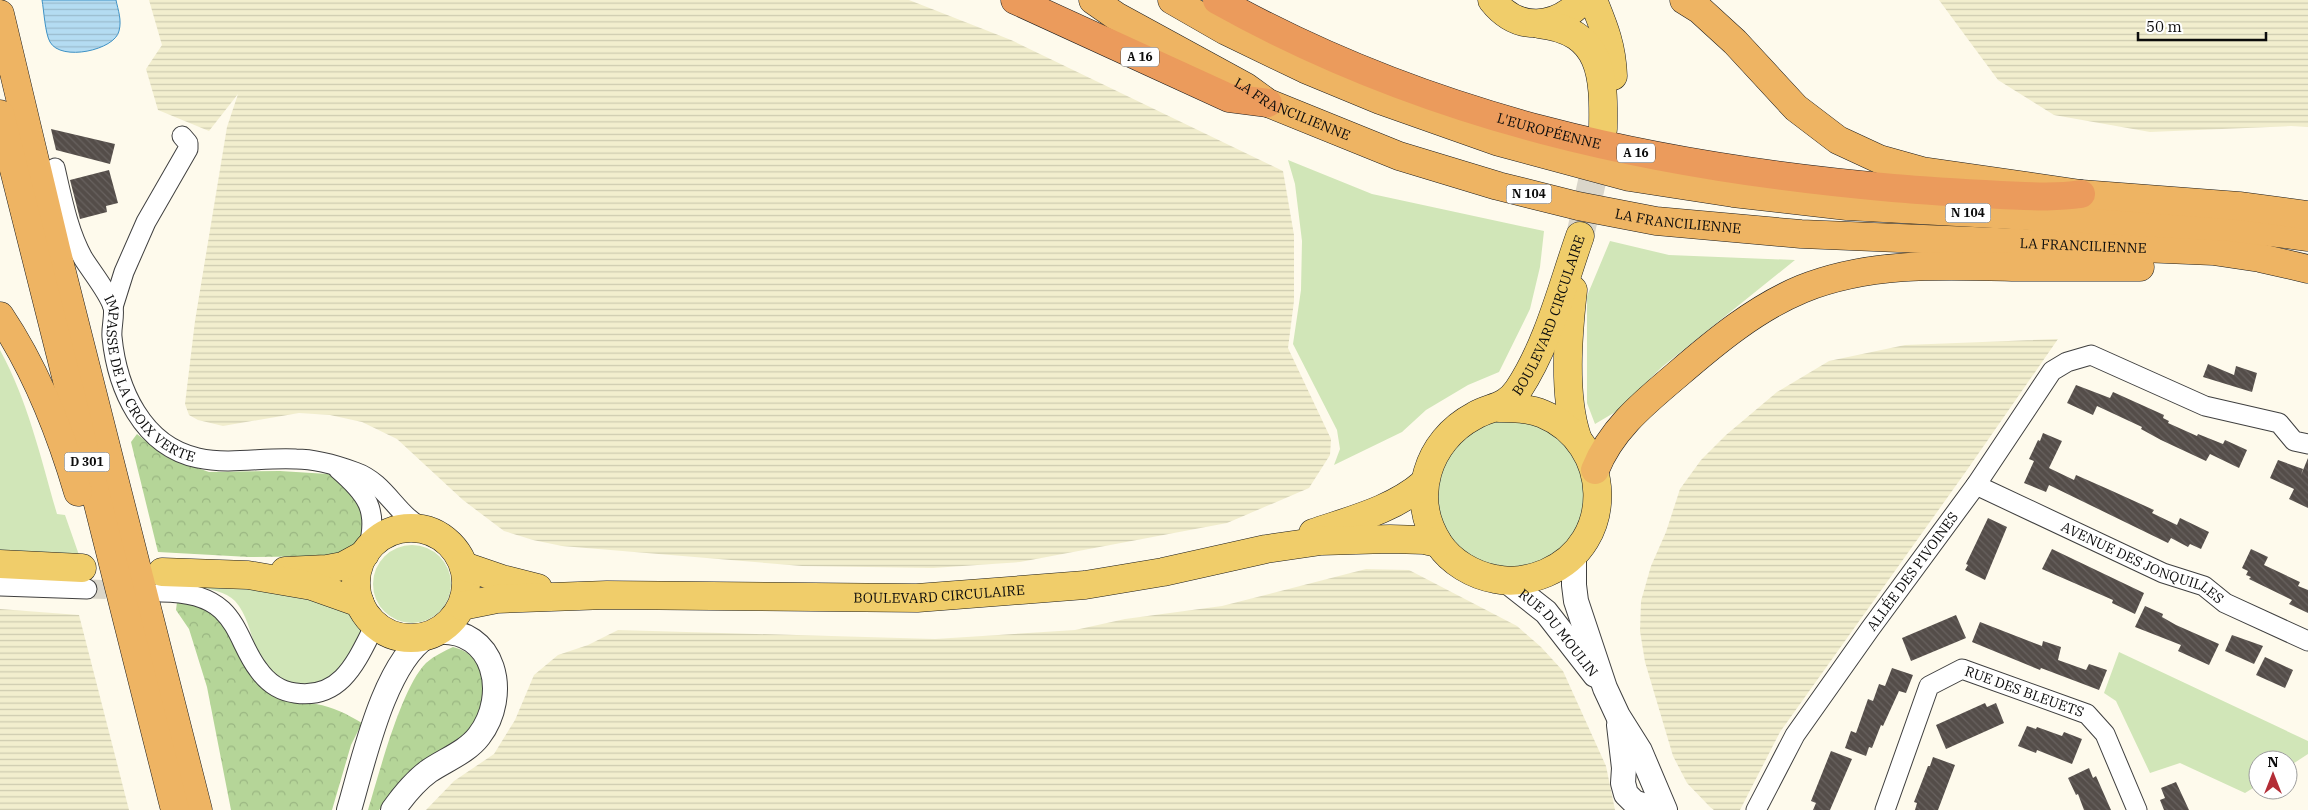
<svg xmlns="http://www.w3.org/2000/svg" width="2308" height="810" font-family="'IBM Plex Serif',serif">
  <style>
    .farmland { fill: url(#farmland-rules) }
    .grass { fill: #d1e6b8 }
    .forest { fill: url(#forest-crowns) }
    .water { fill: url(#water-rules); stroke: #3f92c5 }
    .building { fill: url(#building-back-hatch) }
    .lines { fill: none; stroke-linecap: round; stroke-linejoin: round }
    .minor-tunnel { stroke: #dad6ca; stroke-width: 19; stroke-dasharray: 19 9; stroke-linecap: butt }
    .primary-tunnel { stroke: #dad6ca; stroke-width: 28; stroke-dasharray: 28 14; stroke-linecap: butt }
    .minor-casing { stroke: #3f3f3f; stroke-width: 21 }
    .tertiary-casing { stroke: #3f3f3f; stroke-width: 26 }
    .primary-casing { stroke: #1d1d1d; stroke-width: 29 }
    .trunk-casing { stroke: #1d1d1d; stroke-width: 29 }
    .motorway-casing { stroke: #1d1d1d; stroke-width: 29 }
    .minor { stroke: #fff; stroke-width: 19 }
    .tertiary { stroke: #fff; stroke-width: 24 }
    .primary { stroke: #f0cd6a; stroke-width: 28 }
    .trunk { stroke: #eeb463; stroke-width: 28 }
    .motorway { stroke: #eb9b5c; stroke-width: 28 }
    .labels { text-anchor: middle; stroke-width: 5; stroke-linejoin: round; paint-order: stroke }
    .shield { fill: #fff; stroke: #555; stroke-width: 1 }
    .shield-label { font-size: 12px; font-weight: bold; fill: #0c0c0c }
    .street-label { font-size: 14px; fill: #0c0c0c; stroke: #fff }
  </style>
  <defs>
    <pattern id="farmland-rules" width="6" height="5" patternUnits="userSpaceOnUse" patternTransform="scale(1.25)"><rect width="6" height="5" fill="#f2eece"/><path d="M0 2.5h6" fill="none" stroke="#cecbb0"/></pattern>
    <pattern id="forest-crowns" width="20" height="18" patternUnits="userSpaceOnUse" patternTransform="scale(1.25)"><rect width="20" height="18" fill="#b5d598"/><path d="M2 6a3 3 0 1 1 6 0M12 15a3 3 0 1 1 6 0" fill="none" stroke="#9ab682"/></pattern>
    <pattern id="water-rules" width="6" height="5" patternUnits="userSpaceOnUse" patternTransform="scale(1.25)"><rect width="6" height="5" fill="#b4dcf2"/><path d="M0 2.5h6" fill="none" stroke="#9abcce"/></pattern>
    <pattern id="building-back-hatch" width="6" height="6" patternUnits="userSpaceOnUse" patternTransform="scale(1.25)"><rect width="6" height="6" fill="#544d49"/><path d="M-1 5l2 2M0 0l6 6M5-1l2 2" fill="none" stroke="#68625f"/></pattern>
  </defs>
  <rect width="100%" height="100%" fill="#fefaec"/>
  <g class="farmland">
    <path d="M149,0H909L1011,40L1283,171L1294,235V301L1288,348L1331,439L1330,455L1309,488L1227,523L1020,562L933,568L802,566L562,546L533,540L504,531L463,500L397,439L362,422L330,415L299,413L223,426L198,420L189,415L185,404L195,321L227,127L238,94L209,131L158,110L146,69L162,45Z"/>
    <path d="M1939,0H2308V127L2291,126L2150,132L2054,115L1998,80Z"/>
    <path d="M2058,339L1967,470L1780,732L1740,810H1714L1710,807L1687,783L1673,756L1645,662L1640,631L1641,601L1651,566L1666,532L1680,489L1701,460L1726,435L1777,392L1829,361L1905,345Z"/>
    <path d="M1366,569L1409,570L1517,626L1541,647L1563,671L1606,766L1615,810H426L454,781L494,754L515,720L534,675L558,655L588,645L618,630L935,639L1075,630L1125,619L1222,606Z"/>
    <path d="M0,609L79,615L129,810H0Z"/>
  </g>
  <g class="grass">
    <path d="M1288,160L1372,194L1544,231L1540,267L1530,309L1499,372L1468,385L1426,410L1402,432L1334,465L1340,449L1337,430L1293,344L1301,290L1302,241L1295,184Z"/>
    <path d="M1610,241L1669,255L1795,260L1662,367L1617,411L1595,424L1587,403V296Z"/>
    <path d="M0,350C28,401 41,459 57,514L65,515L79,555L0,551Z"/>
    <circle cx="1511" cy="495" r="75"/>
    <circle cx="412" cy="584" r="39"/>
    <path d="M197,586C233,588 334,590 356,621C363,630 360,637 356,646C354,651 352,658 348,663C335,682 308,688 287,681C249,669 257,625 235,601C227,592 208,589 197,586Z"/>
    <path d="M2119,652L2308,741V754L2288,767V760H2258V785L2245,793L2180,763L2150,773L2116,701L2104,693Z"/>
  </g>
  <g class="forest">
    <path d="M137,434L166,457L209,472L280,471L328,474L343,483L363,509V534L354,548L340,556L249,557L158,552L131,442Z"/>
    <path d="M185,599C194,603 211,606 217,613C238,637 238,671 268,693C282,703 300,701 316,704C333,707 347,714 362,723L351,745L332,810H231L207,687L189,629L176,610L177,602Z"/>
    <path d="M453,647C469,651 476,659 482,674C489,689 481,721 468,732C451,746 430,753 414,769C401,781 391,797 379,810H368C379,774 401,688 426,663C434,656 444,651 453,647Z"/>
  </g>
  <path class="water" d="M42,0H116C118,10 122,20 119,31C115,50 61,62 50,42C45,33 44,11 42,0Z"/>
  <g class="building">
    <path d="M51,129L115,144L110,164L56,150Z"/>
    <path d="M109,170L118,203L106,206L107,212L80,219L70,180Z"/>
    <path d="M2208,364L2234,375L2236,366L2257,373L2252,392L2203,377Z"/>
    <path d="M2076,385L2110,398L2113,392L2164,415L2163,418L2169,421L2168,423L2197,436L2198,434L2223,444L2225,440L2247,450L2239,468L2210,454L2206,461L2161,440L2141,429L2142,427L2097,406L2093,415L2067,403Z"/>
    <path d="M2043,433L2062,441L2049,468L2074,480L2076,475L2110,490L2154,510L2152,513L2177,525L2180,518L2209,532L2201,549L2190,544L2188,547L2171,538L2168,543L2049,485L2046,492L2024,483L2034,461L2029,459L2038,440L2040,441Z"/>
    <path d="M2308,458V508L2289,499L2294,489L2270,478L2278,460L2303,469L2301,475Z"/>
    <path d="M1988,518L2007,527L1985,580L1965,570L1968,565L1966,564Z"/>
    <path d="M2052,549L2144,593L2135,614L2112,603L2113,600L2042,569Z"/>
    <path d="M2251,549L2268,557L2264,565L2300,582L2298,586L2308,590V613L2289,604L2292,600L2249,579L2251,577L2246,575L2248,571L2242,568Z"/>
    <path d="M2145,606L2163,614L2162,617L2176,625L2219,644L2209,665L2178,651L2181,645L2135,627Z"/>
    <path d="M1956,615L1966,638L1911,661L1902,638Z"/>
    <path d="M1980,622L2042,646L2043,641L2061,647L2058,660L2086,670L2089,664L2107,670L2099,690L2041,668L2040,670L1972,642Z"/>
    <path d="M2232,635L2263,646L2254,664L2225,651Z"/>
    <path d="M2265,657L2293,670L2285,688L2256,675Z"/>
    <path d="M1892,668L1913,675L1906,693L1899,691L1883,726L1881,725L1872,748L1869,747L1866,756L1845,748L1851,731L1856,733L1868,699L1873,701L1879,684L1885,686Z"/>
    <path d="M1985,703L1987,707L1996,703L2004,723L1946,749L1936,725Z"/>
    <path d="M2027,726L2036,729L2037,727L2062,736L2064,732L2082,739L2072,764L2037,750L2036,753L2018,746Z"/>
    <path d="M1831,751L1852,759L1830,810H1813L1816,803L1811,801Z"/>
    <path d="M1933,757L1955,765L1938,810H1915L1917,803L1914,802L1928,766H1930Z"/>
    <path d="M2089,768L2093,778L2096,776L2111,810H2084L2078,794L2076,795L2068,778Z"/>
    <path d="M2176,782L2189,810H2164L2160,800L2165,798L2161,788Z"/>
  </g>
  <g class="lines">
    <path class="minor-tunnel" d="M87,589L131,590"/>
    <path class="primary-tunnel" d="M1580,236L1600,145"/>
    <g class="minor-casing">
      <g id="minor">
        <path id="s1" d="M55,168C62,198 68,231 83,258C91,271 109,293 113,307C115,315 111,328 112,337C117,388 142,446 198,458C231,465 263,457 296,459C316,459 336,465 355,472C387,483 397,518 427,530"/>
        <path d="M113,307L124,272L146,222L188,149V143L182,136"/>
        <path d="M338,469C367,494 379,510 368,549"/>
        <path id="s2" d="M1976,485L2163,573L2204,586L2225,603L2308,641"/>
        <path d="M0,586L87,589"/>
        <path d="M161,592C183,592 206,595 222,610C239,626 244,651 258,669C267,682 279,691 295,693C342,700 357,660 375,625"/>
        <path id="s3" d="M1756,810L1795,735L1870,629L1976,485L2052,371L2067,362L2091,355L2205,406L2279,423L2294,441L2308,444"/>
        <path id="s4" d="M1885,810L1929,686L1962,669L2087,714L2105,734L2137,810"/>
      </g>
    </g>
    <g class="tertiary-casing">
      <g id="tertiary">
        <path d="M1574,556V585L1576,601L1605,688L1618,716L1640,751L1665,810"/>
        <path id="s5" d="M1508,582L1546,612L1595,675"/>
        <path d="M1619,725L1624,768L1623,783L1626,794L1634,802L1657,810"/>
        <path d="M349,810C363,763 384,663 427,636"/>
        <path d="M393,810C403,796 415,781 429,771C445,760 467,752 479,736C510,696 496,627 436,632"/>
      </g>
    </g>
    <g class="primary-casing">
      <g id="primary">
        <path d="M1492,0C1518,33 1556,29 1583,0"/>
        <path d="M1593,0C1604,27 1612,46 1613,76"/>
        <path d="M1539,24C1603,31 1604,76 1603,129"/>
        <path d="M1573,290C1568,335 1563,395 1577,437"/>
        <path id="s6" d="M1499,408C1513,408 1529,408 1543,414C1613,443 1617,543 1546,573C1529,580 1513,583 1495,579C1473,575 1451,562 1439,544C1409,498 1427,441 1474,416C1491,406 1505,409 1518,390C1548,345 1562,287 1580,236"/>
        <circle cx="411" cy="583" r="55"/>
        <path d="M1313,533C1351,520 1393,510 1424,483"/>
        <path d="M0,564L82,568"/>
        <path d="M464,566L502,579L538,588"/>
        <path d="M285,571L327,569L343,566L365,554"/>
        <path d="M162,572L248,575L312,586L360,603"/>
        <path id="s7" d="M462,606L497,599L607,595L917,598L1085,585L1163,572L1266,549L1321,541L1390,539L1424,540L1438,543"/>
      </g>
    </g>
    <g class="trunk-casing">
      <g id="trunk">
        <path id="s8" d="M1093,0L1116,16L1246,87L1268,103L1399,156L1498,186L1578,206L1656,221L1801,234L2213,251L2260,258L2308,269"/>
        <path d="M1172,0L1226,31L1305,69L1380,100L1499,142L1629,177L1733,193L1847,206L2231,227L2308,237"/>
        <path d="M1684,0L1700,10L1735,42L1796,108L1838,140L1879,159L1922,171L2081,194L2239,206L2308,215"/>
        <path d="M0,14L56,249L198,810"/>
        <path d="M0,114L175,810"/>
        <path d="M0,316C35,368 60,431 78,492"/>
        <path d="M1595,470C1611,429 1645,402 1678,374C1715,342 1756,308 1802,289C1869,262 1941,265 2012,267C2055,267 2098,267 2140,267"/>
      </g>
    </g>
    <g class="motorway-casing">
      <g id="motorway">
        <path d="M1015,0L1229,98L1268,103"/>
        <path id="s9" d="M1217,0C1428,118 1653,167 1893,188C1929,191 1964,193 2001,195C2028,196 2054,198 2081,194"/>
      </g>
    </g>
    <use href="#minor" class="minor"/>
    <use href="#tertiary" class="tertiary"/>
    <use href="#primary" class="primary"/>
    <use href="#trunk" class="trunk"/>
    <use href="#motorway" class="motorway"/>
  </g>
  <g class="labels">
    <g class="shield">
      <rect x="1121" y="47.5" width="38" height="19" rx="4"/>
      <rect x="1617" y="143.5" width="38" height="19" rx="4"/>
      <rect x="1506.5" y="184.5" width="45" height="19" rx="4"/>
      <rect x="1945.5" y="203.5" width="45" height="19" rx="4"/>
      <rect x="64.5" y="452.5" width="45" height="19" rx="4"/>
    </g>
    <g class="shield-label">
      <text x="1140" y="61">A 16</text>
      <text x="1636" y="157">A 16</text>
      <text x="1529" y="198">N 104</text>
      <text x="1968" y="217">N 104</text>
      <text x="87" y="466">D 301</text>
    </g>
    <g class="street-label">
      <text dy="5" stroke="none"><textPath href="#s8" startOffset="228">LA FRANCILIENNE</textPath></text>
      <text dy="5" stroke="none"><textPath href="#s9" startOffset="358">L'EUROPÉENNE</textPath></text>
      <text dy="5" stroke="none"><textPath href="#s8" startOffset="632">LA FRANCILIENNE</textPath></text>
      <text dy="5" stroke="none"><textPath href="#s8" startOffset="1038">LA FRANCILIENNE</textPath></text>
      <text dy="5" stroke="none"><textPath href="#s6" startOffset="650">BOULEVARD CIRCULAIRE</textPath></text>
      <text dy="5" stroke="none"><textPath href="#s1" startOffset="239">IMPASSE DE LA CROIX VERTE</textPath></text>
      <text dy="5" stroke="none"><textPath href="#s2" startOffset="184">AVENUE DES JONQUILLES</textPath></text>
      <text dy="5" stroke="none"><textPath href="#s3" startOffset="286">ALLÉE DES PIVOINES</textPath></text>
      <text dy="5" stroke="none"><textPath href="#s7" startOffset="478">BOULEVARD CIRCULAIRE</textPath></text>
      <text dy="5" stroke="none"><textPath href="#s5" startOffset="72">RUE DU MOULIN</textPath></text>
      <text dy="5" stroke="none"><textPath href="#s4" startOffset="235">RUE DES BLEUETS</textPath></text>
    </g>
  </g>
  <g transform="translate(2273 775)"><circle r="24" fill="#ffffff" stroke="#9e9e9e"/>
  <path d="M0-4L9 19L0 12L-9 19Z" fill="#b32d36"/>
  <text y="-8" font-size="14" font-weight="bold" text-anchor="middle" fill="#0c0c0c">N</text>
  </g>
  <path d="M2138 32v8h128v-8" fill="none" stroke="#0c0c0c" stroke-width="2.5"/>
  <text x="2146" y="32" font-size="15" fill="#0c0c0c" stroke="#ffffff" stroke-width="4" paint-order="stroke">50 m</text>
</svg>
